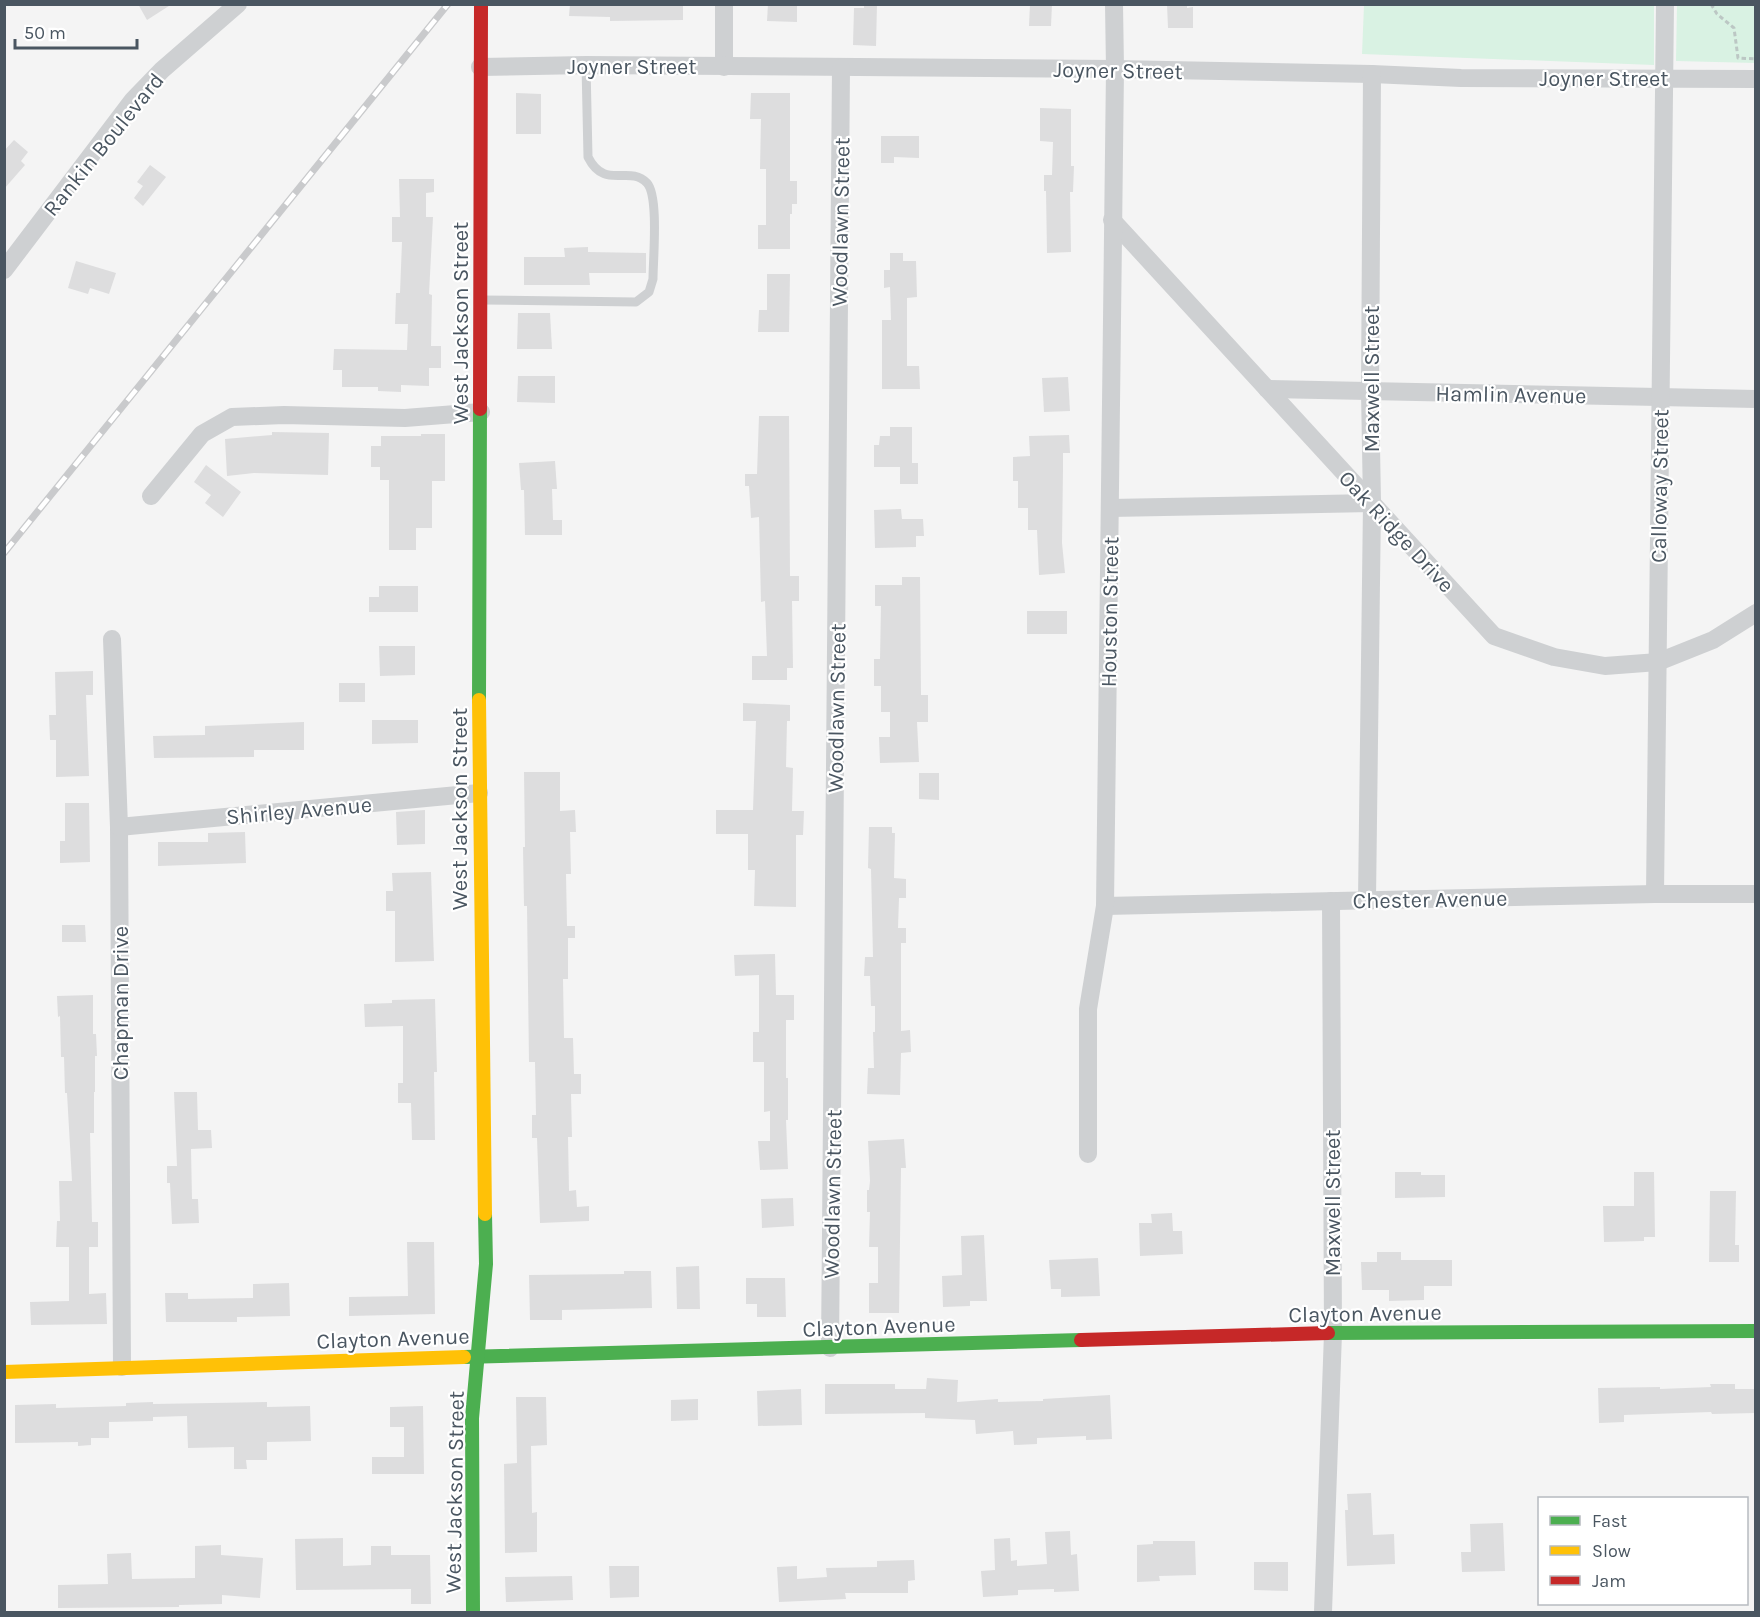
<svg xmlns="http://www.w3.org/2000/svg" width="1760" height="1617" font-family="Karla,sans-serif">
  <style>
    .green { fill: #d9f2e3 }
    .building { fill: #ddddde }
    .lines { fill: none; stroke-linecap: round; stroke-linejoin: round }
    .path { stroke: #bcc7c4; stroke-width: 3; stroke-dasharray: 4.5 3; stroke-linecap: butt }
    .lane { stroke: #ced0d2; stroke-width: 9 }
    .street { stroke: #ced0d2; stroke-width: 18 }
    .fast { stroke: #4caf50; stroke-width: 14 }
    .slow { stroke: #ffc107; stroke-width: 14 }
    .jam { stroke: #c62828; stroke-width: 14 }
    .rail-casing { stroke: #c9cacc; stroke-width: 7 }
    .rail { stroke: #fff; stroke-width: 4.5; stroke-dasharray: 14; stroke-linecap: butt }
    .labels { text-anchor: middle; stroke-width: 4.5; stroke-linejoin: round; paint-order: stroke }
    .street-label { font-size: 22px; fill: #4a5661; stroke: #fff }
  </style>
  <rect width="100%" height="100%" fill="#f4f4f4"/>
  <g class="green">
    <path d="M1364,5H1654V65L1362,54Z"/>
    <path d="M1677,5H1755V63L1676,61Z"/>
  </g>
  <g class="building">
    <path d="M138,4H172L147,20Z"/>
    <path d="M570,4H683V20L610,21V17L569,16Z"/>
    <path d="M768,4H797V22L767,21Z"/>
    <path d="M864,4H877L876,46L853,45L854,8H864Z"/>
    <path d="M1030,4H1052L1051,26H1029Z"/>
    <path d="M1167,4H1187V8L1193,7V28H1168Z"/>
    <path d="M516,93L541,94V134H516Z"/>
    <path d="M751,93H790V181H797V204H792V214H790V249H758V225H766V169H760L761,119H750Z"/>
    <path d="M1040,108L1071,109V166H1074L1073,192H1070L1071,252L1047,253L1046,191H1044V175H1052L1053,142L1040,141Z"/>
    <path d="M881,136H919V158L894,157V163H881Z"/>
    <path d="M14,140L28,152L21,161L25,165L4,189V151Z"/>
    <path d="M150,165L166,177L143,206L134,198L143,186L137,182Z"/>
    <path d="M399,179H434V192L426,193V217H433L429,294L432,295L431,346H441V368H429V386L401,385V392L378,391V387H342V370H333L334,349L407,350L408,324H395L396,293H400L402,242H392V217H400Z"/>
    <path d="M588,247V252L646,253V273H589L590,285H524V257H565L564,248Z"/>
    <path d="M890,253H903V261H916L917,297L907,298V366H919L920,389H882V320H891L890,287L884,288V270H890Z"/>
    <path d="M76,261L116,273L109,294L90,288L88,294L68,288Z"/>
    <path d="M767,274H790L789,332H758L759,310H767Z"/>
    <path d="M518,313H550L552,349H517Z"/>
    <path d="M518,376H555V403L517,402Z"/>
    <path d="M1068,377L1070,411L1044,412L1042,378Z"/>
    <path d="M759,416H789L790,576H799V601H792L793,668H787V680H752V656H767L765,601L761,602L759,517L751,518L749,486H745V474H757Z"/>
    <path d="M890,427H912V463H918V484H900V467H874V445H879L880,436H890Z"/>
    <path d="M272,432L329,433L328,475L254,473L227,476L225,439L272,435Z"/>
    <path d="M421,434H445V481H432V528H416V550H389V480H380V467H371V446H381V436H421Z"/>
    <path d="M1069,435L1070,453H1063V470L1062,543L1065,573L1039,575L1037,530H1028V508H1018V481H1013V457L1030,456L1029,436Z"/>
    <path d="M555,461L557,489H552L553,520H562V535H525L524,490H521L519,463Z"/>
    <path d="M206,465L241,492L223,517L205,503L211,495L194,482Z"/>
    <path d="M901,509L902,519H923L924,536H916V547L875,548L874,510Z"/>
    <path d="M902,577H920L921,695H928V722H917L919,762L880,763L879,737H890V712H881V686H874V659H880L881,606H875V585H902Z"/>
    <path d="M379,586H418V612H369V597H379Z"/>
    <rect x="1027" y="611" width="40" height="23"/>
    <path d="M379,646H415V675L380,676Z"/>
    <path d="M93,671V695H86L89,776L56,777V740H50L49,715H56L55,672Z"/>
    <rect x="339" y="683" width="26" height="19"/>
    <path d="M743,703L790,705V721H787L786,767L793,768L792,811H804L803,835H796V907L754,906L755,870H748V834H716V810H753L756,721H743Z"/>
    <path d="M372,720H418V743L372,744Z"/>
    <path d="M304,722V750H254V757L154,758L153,736L205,735V726Z"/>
    <path d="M524,772H560V811L575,810L576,832H570L571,874H566L567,926H575V938H568V979H563L564,1038H573L574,1074H581V1094H571L572,1137H568L569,1191L576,1190L577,1207L589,1206V1221L540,1223L537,1138H532V1115H536L535,1062H529L527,906H524L523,847H525Z"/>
    <path d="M919,773H939V800L919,799Z"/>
    <path d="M65,803H89L90,862L60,863V841H65Z"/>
    <path d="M425,810V844L397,845L396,812Z"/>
    <path d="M869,827H892V833H895L894,878L906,879V898H899L898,928H906V943H901V1031L910,1030L911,1052L901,1053L900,1095L867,1094L868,1068H874L873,1032H875V1006H871L870,976H864L865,957H873L871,869L868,868Z"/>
    <path d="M245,832L246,863L158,866V842H208V833Z"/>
    <path d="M431,872L434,961L395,962V911H386V891H393L392,873Z"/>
    <path d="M62,925H85L86,942H62Z"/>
    <path d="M775,954L776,995H794V1020H786V1078H788V1120H786L788,1169L760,1170L758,1141H770V1111L764,1112V1062H753V1032H759V975L735,976L734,955Z"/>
    <path d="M93,995V1034H96L97,1056H95V1092H94V1133H90L92,1222H98V1247H89V1294L106,1293L107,1324L31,1325L30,1302L69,1301V1247H56L57,1221H60L59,1181H72L67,1093H65L64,1057H61L60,1016L58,1017L57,996Z"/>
    <path d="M435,999L437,1072H434L435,1140H412L411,1103H398V1083H403V1026L365,1027L364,1004L392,1003V1000Z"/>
    <path d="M174,1092H197L198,1130H211L212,1148L191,1149L192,1199H198L199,1223L172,1224L170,1183H167V1166H177Z"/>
    <path d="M904,1139L906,1168H901L899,1313H869V1283H878V1247H869L870,1212H867V1190H869L870,1181L868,1141Z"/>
    <path d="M1395,1172H1421V1175H1445V1197L1395,1198Z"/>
    <path d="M1634,1172H1654L1655,1237H1644V1241L1604,1242L1603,1206H1634Z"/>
    <path d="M1710,1191H1736L1735,1245H1739V1262H1709Z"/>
    <path d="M793,1198L794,1226L762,1228L761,1199Z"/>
    <path d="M1172,1213L1173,1231H1182L1183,1254L1140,1256L1139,1223H1152L1151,1214Z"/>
    <path d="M984,1235L987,1301H970V1306L943,1307L942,1276L962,1275L961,1236Z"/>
    <path d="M407,1242H434L435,1314L349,1316V1297L408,1296Z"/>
    <path d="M1377,1252H1401V1260H1452V1286H1424V1300L1389,1301V1290H1362L1361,1262H1377Z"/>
    <path d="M1098,1258L1100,1296L1061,1297V1289H1051L1049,1260Z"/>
    <path d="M699,1266L700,1309H677L676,1267Z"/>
    <path d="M624,1271H651L652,1308L562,1310V1320H530L529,1275L624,1274Z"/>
    <path d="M746,1278H785L786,1317H757V1304H746Z"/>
    <path d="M289,1283L290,1316L237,1317V1322H166L165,1293H188V1299L253,1298V1284Z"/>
    <path d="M927,1378L958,1380L957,1402L998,1399V1402L1043,1401V1399L1110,1395L1112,1439L1086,1440V1436L1037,1438V1444L1014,1445L1013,1431L976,1434L975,1420L925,1418V1413L825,1414V1384H895V1389H926Z"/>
    <path d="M1710,1384H1735V1389H1755V1413L1712,1414L1711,1412L1624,1415V1422L1599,1423L1598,1388L1660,1387V1389L1711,1387Z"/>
    <path d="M801,1389L802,1425L758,1426L757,1391Z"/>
    <path d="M516,1397H546L547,1445L531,1446L532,1513L537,1512V1552L505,1553L504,1464L517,1463Z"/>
    <path d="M698,1399V1420L671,1421V1400Z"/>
    <path d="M153,1402V1404L267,1402V1407L310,1406L311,1441L267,1442V1460H246L247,1469H234V1447L188,1448L187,1416L153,1417V1421L109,1422V1438H91V1445L78,1446V1442L15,1443V1405L56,1404V1408L126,1406V1403Z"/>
    <path d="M423,1406L424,1474H372V1457H404V1427H390V1407Z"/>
    <path d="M1371,1493L1373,1535L1394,1534L1395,1564L1347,1566L1345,1510H1348L1347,1494Z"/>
    <path d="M1503,1523L1505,1571L1462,1572L1461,1552H1471L1470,1524Z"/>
    <path d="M1070,1531L1071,1555L1077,1554L1079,1591L1054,1592V1589L1018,1590V1595L983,1597L981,1571L995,1570L994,1539L1010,1538L1011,1561L1017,1560V1566L1047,1564L1045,1532Z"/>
    <path d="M343,1538V1566L371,1565V1546H391V1555H430L431,1604H411V1589L296,1590L295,1539Z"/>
    <path d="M1153,1541H1195L1196,1575L1159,1576L1160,1581L1137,1582V1545L1153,1544Z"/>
    <path d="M221,1545V1555L263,1558L260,1598L222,1595V1604L179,1605V1607L58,1608V1585L108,1584L107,1554L131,1553L132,1579L195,1578V1546Z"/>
    <path d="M914,1560L915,1580L908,1581V1593H845L846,1599L779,1602L777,1567L797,1566V1579L827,1577L826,1568L877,1567V1561Z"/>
    <path d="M1254,1562H1288V1591L1254,1590Z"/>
    <path d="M609,1566H639V1597L610,1598Z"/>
    <path d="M572,1576L573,1600L506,1602L505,1577Z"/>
  </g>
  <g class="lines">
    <path class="path" d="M1711,4L1717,14L1734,28L1738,58L1756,59"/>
    <path class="lane" d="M481,300L636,302L649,292L653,279C653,260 659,196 647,183C629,164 605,191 588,157L586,65"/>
    <g class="street">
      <path d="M724,4V67"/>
      <path d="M480,67L586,65L1115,69L1372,74L1461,78L1756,79"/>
      <path d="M1112,220L1494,636L1554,657L1605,666L1658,662L1713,640L1756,613"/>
      <path d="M4,270L133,100L162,70L238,4"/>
      <path d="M1267,389L1756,399"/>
      <path d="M151,496L202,434L232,417L284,415L405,418L481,412"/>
      <path d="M1110,508L1372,503"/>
      <path d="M112,639L119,827L122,1367"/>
      <path d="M119,827L479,793"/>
      <path d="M1655,894L1665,4"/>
      <path d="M1367,900L1372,503L1370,391L1372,74"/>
      <path d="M1105,906L1655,894H1756"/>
      <path d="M1088,1154V1009L1105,906L1115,69L1114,4"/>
      <path d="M830,1348L841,68"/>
      <path d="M1323,1612L1333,1333L1331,901"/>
    </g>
    <g class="fast">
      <path d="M479,700L480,409"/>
      <path d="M1328,1333L1756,1331"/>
      <path d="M464,1357L1081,1340"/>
      <path d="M473,1612L472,1418L486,1264L485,1214"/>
    </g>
    <g class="slow">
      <path d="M479,700L485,1214"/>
      <path d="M4,1372L464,1357"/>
    </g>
    <g class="jam">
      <path d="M480,409L481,4"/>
      <path d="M1081,1340L1328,1333"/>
    </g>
    <g class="rail-casing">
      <path id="rail" d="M4,553L448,4"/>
    </g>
    <use href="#rail" class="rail"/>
  </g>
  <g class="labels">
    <g class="street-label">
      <text x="632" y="74">Joyner Street</text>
      <text transform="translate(1118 70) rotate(1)" y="8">Joyner Street</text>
      <text x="1604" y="86">Joyner Street</text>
      <text transform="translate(103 144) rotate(-51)" y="8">Rankin Boulevard</text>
      <text transform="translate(840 222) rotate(-89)" y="8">Woodlawn Street</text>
      <text transform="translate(460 323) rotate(-90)" y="8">West Jackson Street</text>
      <text transform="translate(1371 379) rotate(-90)" y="8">Maxwell Street</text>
      <text transform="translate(1511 394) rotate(1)" y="8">Hamlin Avenue</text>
      <text transform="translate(1659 486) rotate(-89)" y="8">Calloway Street</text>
      <text transform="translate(1397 531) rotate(47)" y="8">Oak Ridge Drive</text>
      <text transform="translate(1109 612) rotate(-89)" y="8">Houston Street</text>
      <text transform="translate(836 708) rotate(-89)" y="8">Woodlawn Street</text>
      <text transform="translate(459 809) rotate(-90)" y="8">West Jackson Street</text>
      <text transform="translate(299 810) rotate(-5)" y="8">Shirley Avenue</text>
      <text transform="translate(1430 899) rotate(-1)" y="8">Chester Avenue</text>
      <text transform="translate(120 1003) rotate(-90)" y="8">Chapman Drive</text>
      <text transform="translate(832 1194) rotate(-89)" y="8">Woodlawn Street</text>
      <text transform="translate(1332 1203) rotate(-90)" y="8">Maxwell Street</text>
      <text transform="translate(1365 1313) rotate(-1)" y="8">Clayton Avenue</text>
      <text transform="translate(879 1326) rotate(-2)" y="8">Clayton Avenue</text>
      <text transform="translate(393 1338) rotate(-2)" y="8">Clayton Avenue</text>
      <text transform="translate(454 1492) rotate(-89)" y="8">West Jackson Street</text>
    </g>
  </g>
  <rect width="1760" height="1617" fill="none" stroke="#4a5661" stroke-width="12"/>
  <rect x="1538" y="1497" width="210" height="108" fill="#ffffff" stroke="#b7bbc0" stroke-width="1.5"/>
  <rect x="1550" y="1516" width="30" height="9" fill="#4caf50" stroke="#b7bbc0" stroke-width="1.5"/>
  <text x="1592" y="1527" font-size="18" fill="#4a5661">Fast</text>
  <rect x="1550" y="1546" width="30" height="9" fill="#ffc107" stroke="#b7bbc0" stroke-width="1.5"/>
  <text x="1592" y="1557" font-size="18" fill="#4a5661">Slow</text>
  <rect x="1550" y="1576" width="30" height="9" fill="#c62828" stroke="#b7bbc0" stroke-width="1.5"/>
  <text x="1592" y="1587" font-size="18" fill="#4a5661">Jam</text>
  <path d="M15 39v9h122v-9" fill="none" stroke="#4a5661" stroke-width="3"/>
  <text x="24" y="39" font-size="18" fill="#4a5661" stroke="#ffffff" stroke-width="4.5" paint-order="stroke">50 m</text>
</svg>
